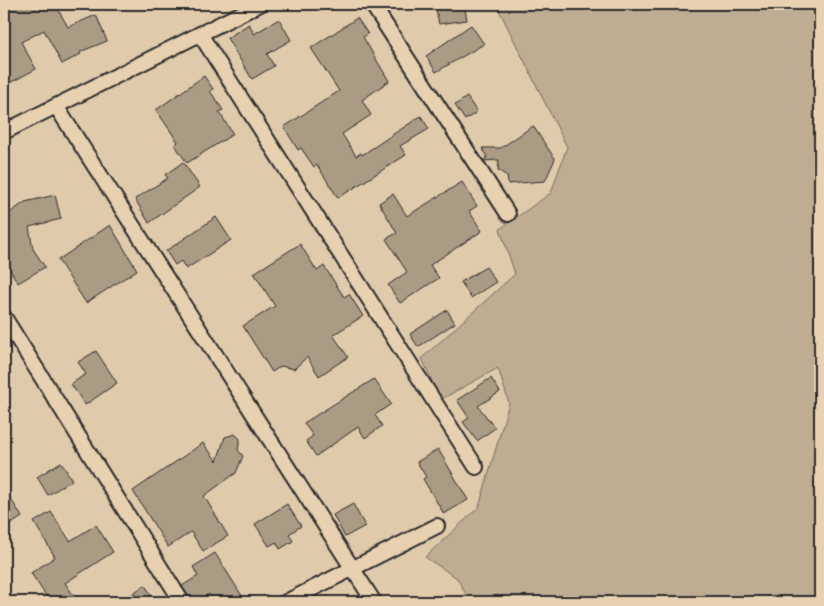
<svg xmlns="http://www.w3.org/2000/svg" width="824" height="606" font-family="Dekko,sans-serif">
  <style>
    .green { fill: #bead93; stroke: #746c5f }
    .building { fill: #aa9b85; stroke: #2b2b2b }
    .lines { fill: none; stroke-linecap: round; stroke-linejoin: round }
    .minor-casing { stroke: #2b2b2b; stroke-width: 18 }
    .minor { stroke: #e7d1b0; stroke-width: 14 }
  </style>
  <rect width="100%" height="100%" fill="#dfcaab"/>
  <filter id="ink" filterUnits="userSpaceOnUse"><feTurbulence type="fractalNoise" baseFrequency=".02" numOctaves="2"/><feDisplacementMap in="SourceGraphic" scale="10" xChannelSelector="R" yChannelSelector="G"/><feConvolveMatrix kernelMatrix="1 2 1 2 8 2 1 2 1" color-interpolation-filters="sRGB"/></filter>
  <g filter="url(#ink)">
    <path class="green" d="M496,4H820V602H470L457,578L425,557L479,507L509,403L498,368L440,400L422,358L515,274L500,229L551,193L567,147Z"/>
    <g class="building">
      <path d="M4,4H55L68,27L96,15L107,41L80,52L81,54L62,64L44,30L21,42L36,69L4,86Z"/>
      <path d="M445,4H464L467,20L439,24L435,5Z"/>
      <path d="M357,18L368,34L363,37L389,81L362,100L371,115L342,134L356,156L361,153L362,155L421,116L429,129L400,146L406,155L338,198L317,165L314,167L301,148L298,150L284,127L339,91L311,48Z"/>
      <path d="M279,19L291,40L267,54L274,66L252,79L227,38L249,24L254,34Z"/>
      <path d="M471,25L484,44L436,72L426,56Z"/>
      <path d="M204,76L213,89L210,91L223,110L219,112L233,134L187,163L175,145L178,142L156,110Z"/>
      <path d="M467,97L477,112L465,120L455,105Z"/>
      <path d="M533,126L555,159L545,181L508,184L507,176L498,170L499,160L484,161L487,157L482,148H501Z"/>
      <path d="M183,162L200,187L149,223L135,199L168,178L165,175Z"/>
      <path d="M462,182L477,206L469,211L482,231L430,265L439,278L400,303L388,285L407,272L386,239L397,233L379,203L393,194L407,216Z"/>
      <path d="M55,195L61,219L29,227L33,249L45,267L18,283L7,265L4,217L25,202Z"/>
      <path d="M216,217L231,240L186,269L181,261L175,265L166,251Z"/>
      <path d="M110,225L137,270L86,303L58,260Z"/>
      <path d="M300,244L317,271L324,266L344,297L349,294L363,316L333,335L348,357L319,376L307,357L294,369L281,366L272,372L243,326L275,306L254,273Z"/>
      <path d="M486,267L496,282L471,298L461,282Z"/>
      <path d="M447,310L455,323L418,347L410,334Z"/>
      <path d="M96,351L117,383L85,405L71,384L86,374L78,362Z"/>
      <path d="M491,378L500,392L478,406L495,428L477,441L463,422L469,418L457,400Z"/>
      <path d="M374,379L391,404L375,415L382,426L365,438L358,427L316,456L306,441L313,436L304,423Z"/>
      <path d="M235,434L240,439L238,450L243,456L236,473L204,496L228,536L203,551L191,532L168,547L133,491L203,443L217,461L225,437Z"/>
      <path d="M438,449L468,500L444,514L423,479L426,477L417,462Z"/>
      <path d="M61,462L72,480L48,495L37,477Z"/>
      <path d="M4,488L22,517L4,529Z"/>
      <path d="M287,504L301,526L289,534L293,541L280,549L276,542L269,546L255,524Z"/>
      <path d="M353,504L365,526L345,537L333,515Z"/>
      <path d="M51,512L70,541L96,525L113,552L65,583L78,602H50L31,573L55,557L34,522Z"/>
      <path d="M215,553L242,596L231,602H215L209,594L197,602H192L182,586L198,576L193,567Z"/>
      <path d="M145,585L155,602H138L133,593Z"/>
    </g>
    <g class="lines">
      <g class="minor-casing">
        <g id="minor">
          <path d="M372,4L508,214"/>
          <path d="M200,34L476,467"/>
          <path d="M56,106L374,602"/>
          <path d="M4,132L260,4"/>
          <path d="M4,317L182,602"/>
          <path d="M286,602L437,526"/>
        </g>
      </g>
      <use href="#minor" class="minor"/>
    </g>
  </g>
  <rect width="824" height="606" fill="none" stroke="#e7d1b0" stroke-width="20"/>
  <rect x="10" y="10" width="804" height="586" fill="none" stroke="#2b2b2b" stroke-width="2" filter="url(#ink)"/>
</svg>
